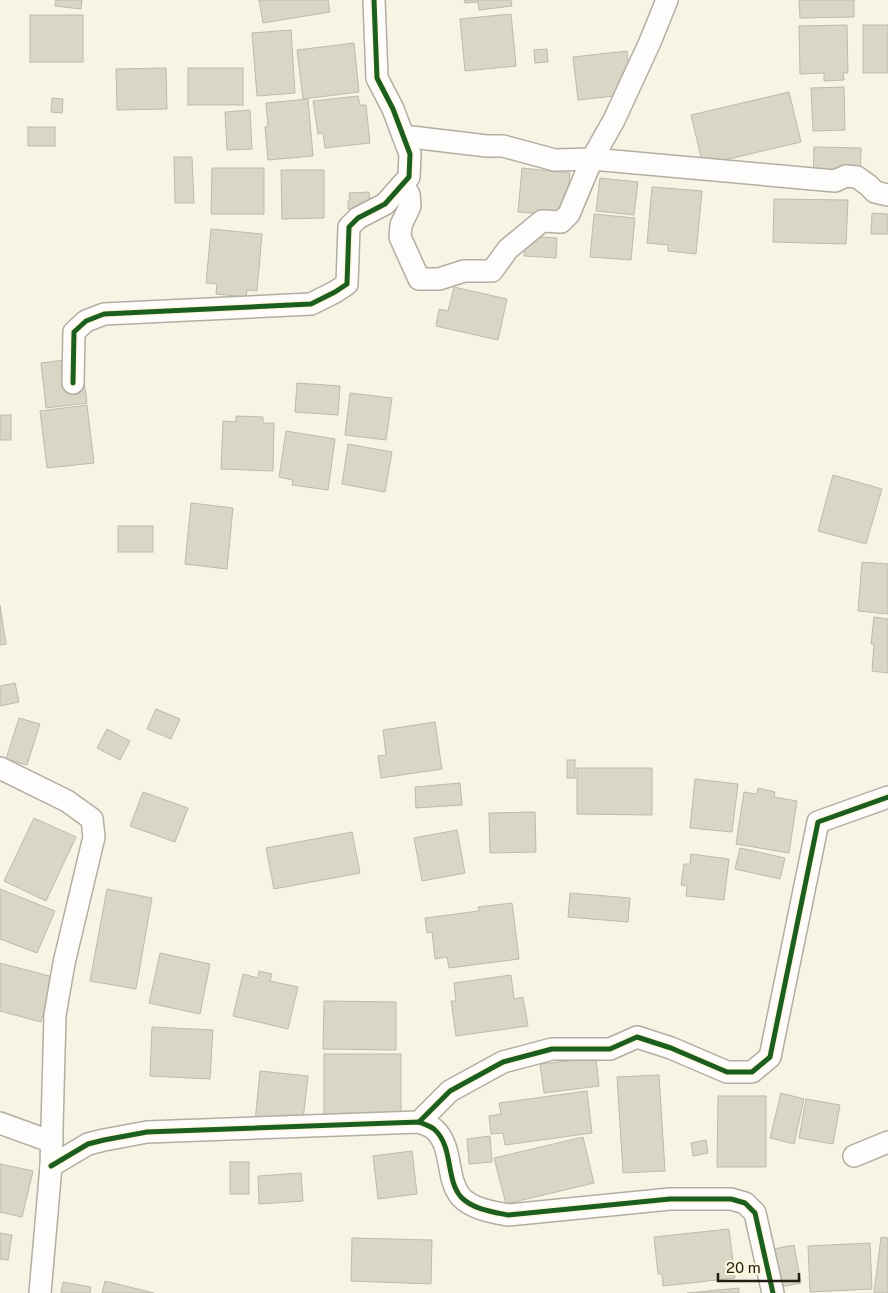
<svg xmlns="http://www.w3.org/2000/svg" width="888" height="1293" font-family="'Public Sans',sans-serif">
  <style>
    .building { fill: #d9d6c5; stroke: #bdbaae }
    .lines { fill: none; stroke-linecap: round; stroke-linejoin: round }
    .minor-casing { stroke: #b1aea2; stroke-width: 24 }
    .minor { stroke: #fefdfb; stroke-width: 21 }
    .cycleway-casing { stroke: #fef8de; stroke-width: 8 }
    .cycleway { stroke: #1b5e20; stroke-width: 5 }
  </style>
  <rect width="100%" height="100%" fill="#f7f4e5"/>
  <g class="building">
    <path d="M56,0H82L81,9L55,6Z"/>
    <path d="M259,0H328L330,12L263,23Z"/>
    <path d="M464,0H511L512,6L479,10L478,2L465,3Z"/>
    <path d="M799,0H854V17L800,18Z"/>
    <path d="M511,14L516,66L465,71L460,19Z"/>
    <rect x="30" y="15" width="53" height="47"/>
    <path d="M847,25L848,73H843L844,80L824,81V73L800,74L799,26Z"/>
    <rect x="863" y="25" width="25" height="48"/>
    <path d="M291,30L295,93L257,96L252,33Z"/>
    <path d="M354,43L359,92L303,99L297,50Z"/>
    <path d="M547,49L548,62L535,63L534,50Z"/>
    <path d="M627,51L632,94L578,100L573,57Z"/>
    <path d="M166,68L167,109L117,110L116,69Z"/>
    <rect x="188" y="68" width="55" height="37"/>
    <path d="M844,87L845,130L813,131L811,88Z"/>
    <path d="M789,92L801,142L703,165L691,115Z"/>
    <path d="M358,96L360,105H366L370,143L325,148L323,133L318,134L313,101Z"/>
    <path d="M52,98L63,99L62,113L51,112Z"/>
    <path d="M308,99L313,156L268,160L265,127L268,126L266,103Z"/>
    <path d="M250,110L252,149L227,150L225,112Z"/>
    <rect x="28" y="127" width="27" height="19"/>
    <path d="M814,147L861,148L860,180L813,179Z"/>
    <path d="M174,157H192L194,203H175Z"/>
    <path d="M212,168H264V214H211Z"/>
    <path d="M522,168L570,173L566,216L518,212Z"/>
    <path d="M281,170H324V218L282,219Z"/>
    <path d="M600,178L638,182L634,215L596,211Z"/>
    <path d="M652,187L702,191L696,254L668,251V245L647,243Z"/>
    <path d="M369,192L370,204L365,208L348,209V201L350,200L349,193Z"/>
    <path d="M774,199L848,200L846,244L773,242Z"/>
    <path d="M872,213L888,214V234H871Z"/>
    <path d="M594,214L635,218L631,260L590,257Z"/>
    <path d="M211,229L262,234L257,291L247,290L246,297L216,294L217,284L206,283Z"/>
    <path d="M525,236L557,238L556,258L524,256Z"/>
    <path d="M454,287L507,299L498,340L436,326L439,309L448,311Z"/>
    <path d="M81,358L87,403L46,408L41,363Z"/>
    <path d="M297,383L340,386L338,415L295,412Z"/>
    <path d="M350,393L392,398L386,440L345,435Z"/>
    <path d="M87,405L94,463L47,468L40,411Z"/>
    <rect x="0" y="415" width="11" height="25"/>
    <path d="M236,416L263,417V423H274L273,471L221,469L223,421L236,422Z"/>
    <path d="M286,431L335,439L328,490L292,485L293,480L279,477Z"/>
    <path d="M348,444L392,452L385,492L342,484Z"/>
    <path d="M833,475L882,489L866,544L818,531Z"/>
    <path d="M191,503L233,508L227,569L185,564Z"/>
    <rect x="118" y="526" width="35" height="26"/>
    <path d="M862,562L888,564V614L858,611Z"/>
    <path d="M0,605L6,644L0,645Z"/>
    <path d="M874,617L888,619V673L872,671L874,644H871Z"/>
    <path d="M15,683L19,702L0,706V686Z"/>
    <path d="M156,709L180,719L171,739L147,729Z"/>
    <path d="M19,718L40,724L27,765L6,759Z"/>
    <path d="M435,722L442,769L381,778L378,756L386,755L383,730Z"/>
    <path d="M107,729L130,741L120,760L97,748Z"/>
    <rect x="567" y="760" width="8" height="18"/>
    <path d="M577,768H652V815L577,814Z"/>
    <path d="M695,779L738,784L732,832L690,828Z"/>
    <path d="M460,783L462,805L416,808L415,787Z"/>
    <path d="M758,788L775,792L774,797L797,801L789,853L736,844L744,792L757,794Z"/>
    <path d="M143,792L188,808L175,842L130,826Z"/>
    <path d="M535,812L536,852L490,853L489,813Z"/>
    <path d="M34,818L76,837L46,901L4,881Z"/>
    <path d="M457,830L465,873L422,881L414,838Z"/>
    <path d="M352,832L360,873L274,889L266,848Z"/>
    <path d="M740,848L785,858L780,879L735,869Z"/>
    <path d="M691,854L729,859L724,900L686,896L687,886L681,885L684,864H690Z"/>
    <path d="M0,889L55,911L37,953L0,939Z"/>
    <path d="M107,889L152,898L136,989L90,981Z"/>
    <path d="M570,893L630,898L628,922L568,917Z"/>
    <path d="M512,903L519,959L449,968L447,957L435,959L432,932L427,933L425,918L479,911L478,907Z"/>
    <path d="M160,953L210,964L200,1014L149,1003Z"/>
    <path d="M0,963L53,977L41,1022L0,1011Z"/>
    <path d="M259,971L272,974L270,981L298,987L288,1029L233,1016L243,974L258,978Z"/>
    <path d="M511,975L514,999L523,997L528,1026L456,1036L451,1001H456L454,983Z"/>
    <path d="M324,1001L396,1002V1050L323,1049Z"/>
    <path d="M152,1027L213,1030L210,1079L150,1076Z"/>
    <rect x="324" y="1054" width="77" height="67"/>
    <path d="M596,1058L599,1086L544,1093L540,1064Z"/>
    <path d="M260,1071L308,1076L301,1137L254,1132Z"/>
    <path d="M659,1075L665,1171L623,1173L617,1077Z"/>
    <path d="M587,1091L592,1133L505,1145L503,1133L491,1134L489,1116L501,1114L499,1103Z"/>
    <path d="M781,1093L804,1099L794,1144L770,1138Z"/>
    <path d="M718,1096H766V1167H717Z"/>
    <path d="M806,1099L840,1105L833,1144L799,1138Z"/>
    <path d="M490,1136L492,1162L469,1164L467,1139Z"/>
    <path d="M583,1137L594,1183L506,1204L494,1158Z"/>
    <path d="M706,1140L708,1153L693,1156L691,1143Z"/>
    <path d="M412,1151L417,1194L378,1199L373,1156Z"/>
    <rect x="230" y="1162" width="19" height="32"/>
    <path d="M0,1164L33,1171L22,1217L0,1212Z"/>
    <path d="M301,1173L303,1201L259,1204L258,1176Z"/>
    <path d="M729,1229L735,1278L663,1286L662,1274H658L654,1237Z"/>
    <path d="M0,1233L12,1235L8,1260L0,1259Z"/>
    <path d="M881,1237L888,1238V1293H874Z"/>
    <path d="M352,1238L432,1240L431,1284L351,1281Z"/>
    <path d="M870,1243L872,1289L810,1292L808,1246Z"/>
    <path d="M794,1245L801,1283L780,1287L774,1249Z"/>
    <path d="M105,1281L154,1293H102Z"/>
    <path d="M63,1282L91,1287L90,1293H61Z"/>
    <path d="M739,1288V1293H687Z"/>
  </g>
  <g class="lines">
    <g class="minor-casing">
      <g id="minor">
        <path d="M403,136L487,146H503L555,160L592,159L614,120L650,42L667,0"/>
        <path d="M401,186L409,194L410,206L401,225L400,237L419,279H439L464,271H492L508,249L542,221L561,222L569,214L592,159L835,181L846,176L857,177L868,185L875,192L888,195"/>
        <path d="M73,383L74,332L86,321L104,314L311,304L335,292L347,284L349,227L358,218L385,204L409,177L410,154L393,109L377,78L374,0"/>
        <path d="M0,768L67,801L92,819L94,837L64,963L55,1015L51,1166L40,1293"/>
        <path d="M419,1122L450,1091L503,1062L552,1049H610L637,1037L671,1048L727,1072H752L770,1057L818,822L888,797"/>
        <path d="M0,1123L52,1142"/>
        <path d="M854,1156L888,1142"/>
        <path d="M51,1166L88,1144L104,1140L147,1132L419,1122C424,1124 430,1126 434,1129C454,1147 445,1178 461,1197C472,1209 493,1212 508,1215L670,1199H731L745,1203L755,1213L773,1293"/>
      </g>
    </g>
    <use href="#minor" class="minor"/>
    <g class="cycleway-casing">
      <g id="cycleway">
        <path d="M73,383L74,332L86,321L104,314L311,304L335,292L347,284L349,227L358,218L385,204L409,177L410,154L393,109L377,78L374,0"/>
        <path d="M419,1122L450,1091L503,1062L552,1049H610L637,1037L671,1048L727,1072H752L770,1057L818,822L888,797"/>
        <path d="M51,1166L88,1144L104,1140L147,1132L419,1122C424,1124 430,1126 434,1129C454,1147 445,1178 461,1197C472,1209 493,1212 508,1215L670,1199H731L745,1203L755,1213L773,1293"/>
      </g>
    </g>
    <use href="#cycleway" class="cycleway"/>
  </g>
  <path d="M718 1273v8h81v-8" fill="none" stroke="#211e13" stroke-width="2.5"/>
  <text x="726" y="1273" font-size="15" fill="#211e13" stroke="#fef8de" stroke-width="4" paint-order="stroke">20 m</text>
</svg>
